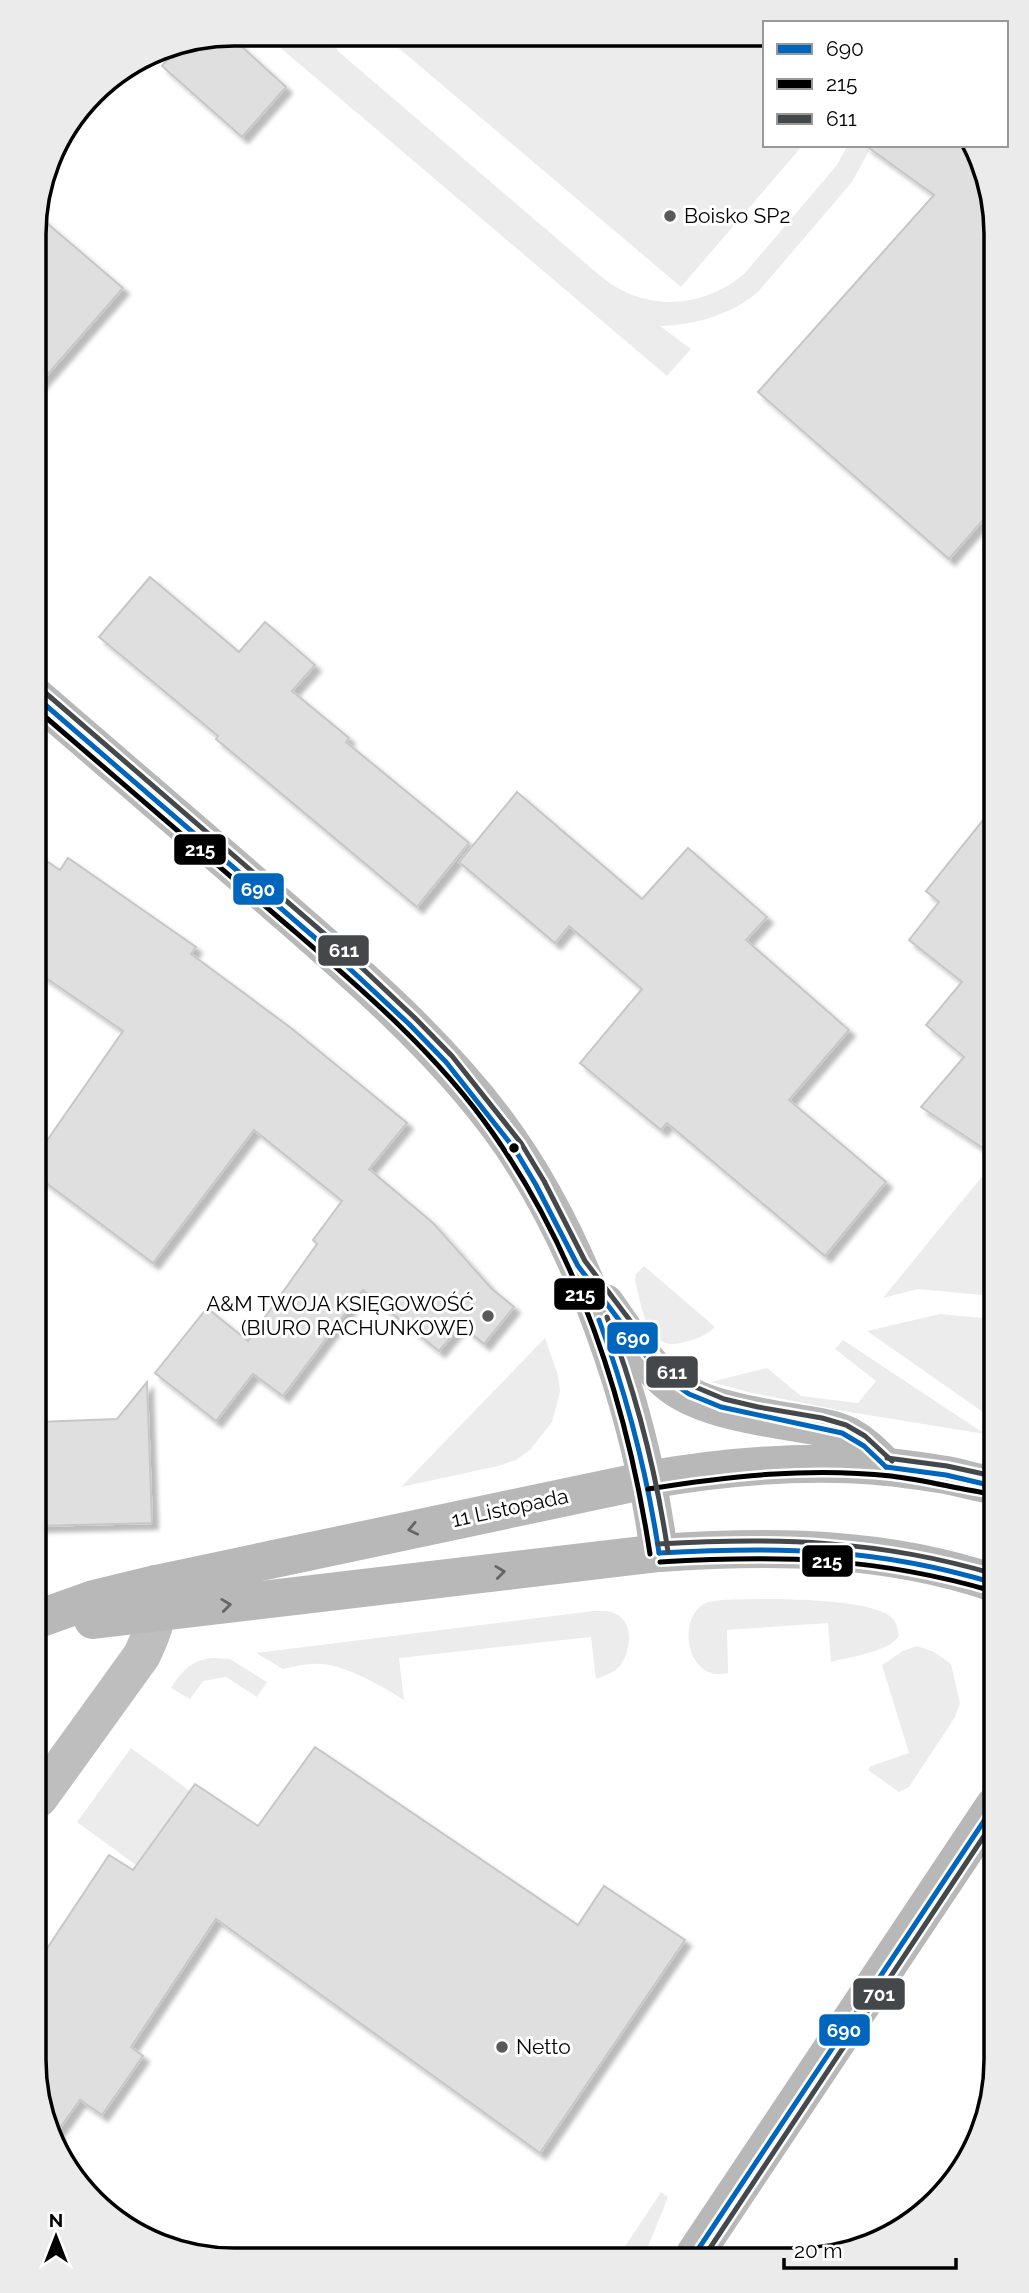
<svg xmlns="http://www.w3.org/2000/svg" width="1029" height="2293" font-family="Raleway,sans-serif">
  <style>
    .green { fill: #ececec }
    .building { fill: #dfdfdf; stroke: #c7c7c7; stroke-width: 2; filter: url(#shadow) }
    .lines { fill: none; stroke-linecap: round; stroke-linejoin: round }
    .street { stroke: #bebebe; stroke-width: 38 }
    .secondary { stroke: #b8b8b8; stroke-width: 38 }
    .bus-1-casing { stroke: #fff; stroke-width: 10 }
    .bus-2-casing { stroke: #fff; stroke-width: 10 }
    .bus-3-casing { stroke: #fff; stroke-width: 10 }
    .bus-4-casing { stroke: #fff; stroke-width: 10 }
    .bus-1 { stroke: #0065bd; stroke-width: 5 }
    .bus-2 { stroke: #000; stroke-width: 5 }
    .bus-3 { stroke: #45484a; stroke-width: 5 }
    .bus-4 { stroke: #45484a; stroke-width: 5 }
    .oneway { stroke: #656565 }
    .poi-dot { fill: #595959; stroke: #fff; stroke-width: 2.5 }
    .bus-dot { fill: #000; stroke: #fff; stroke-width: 2.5 }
    .labels { text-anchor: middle; stroke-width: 6; stroke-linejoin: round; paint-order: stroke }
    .poi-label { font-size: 21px; fill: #000; stroke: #fff; text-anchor: start }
    .street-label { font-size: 21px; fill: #000; stroke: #fff }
    .rim { fill: none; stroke: #000; stroke-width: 3.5 }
    .line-badge { stroke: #fff; stroke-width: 2.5 }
    .badge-label { font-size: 19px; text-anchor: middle; font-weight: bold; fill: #fff }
  </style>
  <defs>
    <filter id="shadow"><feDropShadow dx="6" dy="6" stdDeviation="2" flood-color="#0004"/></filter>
  </defs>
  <rect width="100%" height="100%" fill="#fff"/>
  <g class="green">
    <path d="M263,33L326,34L339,52L603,278C645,312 703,309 744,274L837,165L848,145H872L852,182L758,292C731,315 695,325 660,326L691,349L667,376Z"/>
    <path d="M382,34L765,37V145H803L681,287Z"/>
    <path d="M984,1174L992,1180L993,1296L918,1289L883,1298Z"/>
    <path d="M644,1266L715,1327C704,1337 694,1340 680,1343C646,1351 642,1305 635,1281L636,1274Z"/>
    <path d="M940,1314L993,1319V1419L867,1331Z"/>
    <path d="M545,1338L558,1375L560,1392L552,1422L530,1450L516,1460L498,1466L401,1487Z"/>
    <path d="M843,1340L985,1434L849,1412L752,1393L711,1382L767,1368L801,1396L858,1403L876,1381L835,1349Z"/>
    <path d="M758,1599C784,1599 878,1599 894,1620C897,1624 898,1631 899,1636C889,1652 849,1657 831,1662L828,1623L727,1630L728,1673C723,1674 716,1675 711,1673C685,1664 680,1618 704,1604C715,1598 744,1600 758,1599Z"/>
    <path d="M594,1611C601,1611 610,1610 616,1614C636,1623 630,1657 617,1669C611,1674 603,1676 596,1679L591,1637L399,1658L404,1700C382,1686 347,1666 322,1664C309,1663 296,1666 283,1669L256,1653Z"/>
    <path d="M917,1646L934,1652L951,1664L960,1703L955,1717L909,1787L899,1792L868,1770L871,1766L909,1753L882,1665L903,1651Z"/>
    <path d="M214,1658L230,1659L267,1682L257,1697L226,1677L203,1681L190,1699L171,1688C182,1671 192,1659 214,1658Z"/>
    <path d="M131,1748L190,1791L136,1865L77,1822Z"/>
    <path d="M661,2192L668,2197L645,2254H620Z"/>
  </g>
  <g class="building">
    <path d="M228,34L286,87L242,137L162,66L181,44Z"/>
    <path d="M865,145H967L989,181L990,512L949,559L758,392L934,195Z"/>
    <path d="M35,213L123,288L34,390V220Z"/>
    <path d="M150,577L239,652L265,622L315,665L292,691L349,738L346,742L469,843L417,907L216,739L218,736L99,637Z"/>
    <path d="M517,792L642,899L688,848L767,917L746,940L849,1030L789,1100L886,1182L825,1256L667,1123L661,1130L580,1063L642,989L569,926L555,943L459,862Z"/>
    <path d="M991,810V837L992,1154L921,1107L964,1057L926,1025L962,982L909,940L939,902L926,891Z"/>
    <path d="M36,854L60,870L68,858L196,947L191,954L291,1028L407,1123L369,1169L433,1223L492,1289L514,1307L484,1344L461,1325L439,1351L363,1290L283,1396L253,1374L216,1421L155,1373L207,1308L248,1341L317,1244L313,1240L342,1201L254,1130L153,1263L37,1176V1155L123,1031L36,971Z"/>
    <path d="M147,1382L152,1523L38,1526V1422L117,1419Z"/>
    <path d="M315,1747L578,1925L604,1886L685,1940L540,2153L216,1919L131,2047L143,2056L102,2115L80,2100L55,2135L40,2112V1959L109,1855L133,1870L195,1784L258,1826Z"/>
  </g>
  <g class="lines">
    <path class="street" d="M39,1798L142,1655C156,1625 158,1617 156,1584"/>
    <g class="secondary">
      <path d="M35,696C117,767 199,837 281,908C358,975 437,1043 498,1125C583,1240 641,1412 659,1553"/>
      <path d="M605,1303C624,1330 647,1367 673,1386C704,1409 760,1417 797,1423C814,1426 833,1428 849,1436C864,1444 875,1456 886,1467"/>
      <path d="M38,1619L94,1599L156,1584L647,1480C727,1466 807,1459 888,1467C907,1469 927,1472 946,1475C962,1478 977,1483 993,1485"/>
      <path d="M93,1620L659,1553C773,1545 884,1546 994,1583"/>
      <path d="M695,2254L994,1806"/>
    </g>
    <g class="bus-1-casing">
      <g id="bus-1">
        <path d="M35,696L336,956L409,1024L446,1062L514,1148L536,1185L578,1266L660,1374L689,1394L721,1407L842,1433L864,1446L886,1467"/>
        <path d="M599,1320C627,1396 647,1473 659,1553"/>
        <path d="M886,1467L946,1475L993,1486"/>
        <path d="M659,1553C779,1546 877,1548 994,1583"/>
        <path d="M695,2254L994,1806"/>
      </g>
    </g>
    <g class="bus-2-casing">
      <g id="bus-2">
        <path d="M35,708C119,780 203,852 286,924C359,987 436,1052 492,1132C580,1257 627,1404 650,1554"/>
        <path d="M648,1489C729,1476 810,1467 891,1476C925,1480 958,1489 992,1494"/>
        <path d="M660,1562C779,1555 876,1557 992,1591"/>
      </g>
    </g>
    <g class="bus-3-casing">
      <g id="bus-3">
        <path d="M41,689L342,949L415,1018L452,1056L521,1143L544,1181L585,1261L666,1368L693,1386L724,1399L758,1407L822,1418L846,1425L865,1436L892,1461"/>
        <path d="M607,1317C636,1393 656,1471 668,1552"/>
        <path d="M887,1458L947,1466L993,1476"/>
        <path d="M658,1544C777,1537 879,1540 994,1574"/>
      </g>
    </g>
    <g class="bus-4-casing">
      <path id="bus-4" d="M706,2254L994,1821"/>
    </g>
    <use href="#bus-1" class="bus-1"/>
    <use href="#bus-2" class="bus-2"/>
    <use href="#bus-3" class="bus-3"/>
    <use href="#bus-4" class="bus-4"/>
  </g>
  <defs><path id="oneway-chevron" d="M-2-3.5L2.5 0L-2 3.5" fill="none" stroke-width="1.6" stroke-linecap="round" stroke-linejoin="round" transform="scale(1.75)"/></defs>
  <g class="oneway">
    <use href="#oneway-chevron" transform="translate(413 1529) rotate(168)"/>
    <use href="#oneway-chevron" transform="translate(500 1572) rotate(-7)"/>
    <use href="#oneway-chevron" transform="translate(226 1605) rotate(-7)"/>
  </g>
  <g class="poi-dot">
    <circle cx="670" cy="216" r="7"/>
    <circle cx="488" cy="1316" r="7"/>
    <circle cx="502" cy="2047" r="7"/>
  </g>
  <circle class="bus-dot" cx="514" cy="1148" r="6"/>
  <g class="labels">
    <g class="poi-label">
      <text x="684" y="223">Boisko SP2</text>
      <text x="474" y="1311" text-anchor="end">A&amp;M TWOJA KSIĘGOWOŚĆ<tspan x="474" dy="24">(BIURO RACHUNKOWE)</tspan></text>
      <text x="516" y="2054">Netto</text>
    </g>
    <g class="street-label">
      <text transform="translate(510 1508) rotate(-12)" y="7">11 Listopada</text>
    </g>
  </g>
  <path d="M0 0H1029V2293H0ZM234 46H796A188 188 0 0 1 984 234V2060A188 188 0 0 1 796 2248H234A188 188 0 0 1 46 2060V234A188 188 0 0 1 234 46Z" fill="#ebebeb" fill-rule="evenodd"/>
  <path class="rim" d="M234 46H796A188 188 0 0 1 984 234V2060A188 188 0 0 1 796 2248H234A188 188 0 0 1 46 2060V234A188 188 0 0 1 234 46Z"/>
  <g class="line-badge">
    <rect x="173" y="833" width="54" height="33" rx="7" fill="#000"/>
    <rect x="232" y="872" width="53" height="34" rx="7" fill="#0065bd"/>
    <rect x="317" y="934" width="53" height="33" rx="7" fill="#45484a"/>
    <rect x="553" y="1277" width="53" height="34" rx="7" fill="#000"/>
    <rect x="606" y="1321" width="53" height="34" rx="7" fill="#0065bd"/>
    <rect x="645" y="1355" width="54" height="34" rx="7" fill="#45484a"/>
    <rect x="801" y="1544" width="53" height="34" rx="7" fill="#000"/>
    <rect x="852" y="1977" width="54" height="34" rx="7" fill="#45484a"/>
    <rect x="818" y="2013" width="53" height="34" rx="7" fill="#0065bd"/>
  </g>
  <g class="badge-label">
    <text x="200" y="856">215</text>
    <text x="258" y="896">690</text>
    <text x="344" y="957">611</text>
    <text x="580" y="1301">215</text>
    <text x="633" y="1345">690</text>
    <text x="672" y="1379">611</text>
    <text x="827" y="1568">215</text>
    <text x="879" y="2001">701</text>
    <text x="844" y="2037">690</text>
  </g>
  <rect x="763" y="21" width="245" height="126" fill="#ffffff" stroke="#999999" stroke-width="2"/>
  <rect x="777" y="44" width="35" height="10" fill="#0065bd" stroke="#999999" stroke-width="2"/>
  <text x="826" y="56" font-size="21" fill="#000000">690</text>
  <rect x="777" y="79" width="35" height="10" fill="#000000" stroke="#999999" stroke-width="2"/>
  <text x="826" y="91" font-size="21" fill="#000000">215</text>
  <rect x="777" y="114" width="35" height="10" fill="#45484a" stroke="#999999" stroke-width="2"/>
  <text x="826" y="126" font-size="21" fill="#000000">611</text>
  <g transform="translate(56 2237)" stroke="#ffffff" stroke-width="5" paint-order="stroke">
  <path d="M0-5L12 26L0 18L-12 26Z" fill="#000000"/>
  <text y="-10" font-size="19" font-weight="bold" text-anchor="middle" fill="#000000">N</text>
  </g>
  <path d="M784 2258v10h172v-10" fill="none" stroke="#000000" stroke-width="3.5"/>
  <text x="794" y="2258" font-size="21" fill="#000000" stroke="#ffffff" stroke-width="5" paint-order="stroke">20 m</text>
</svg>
